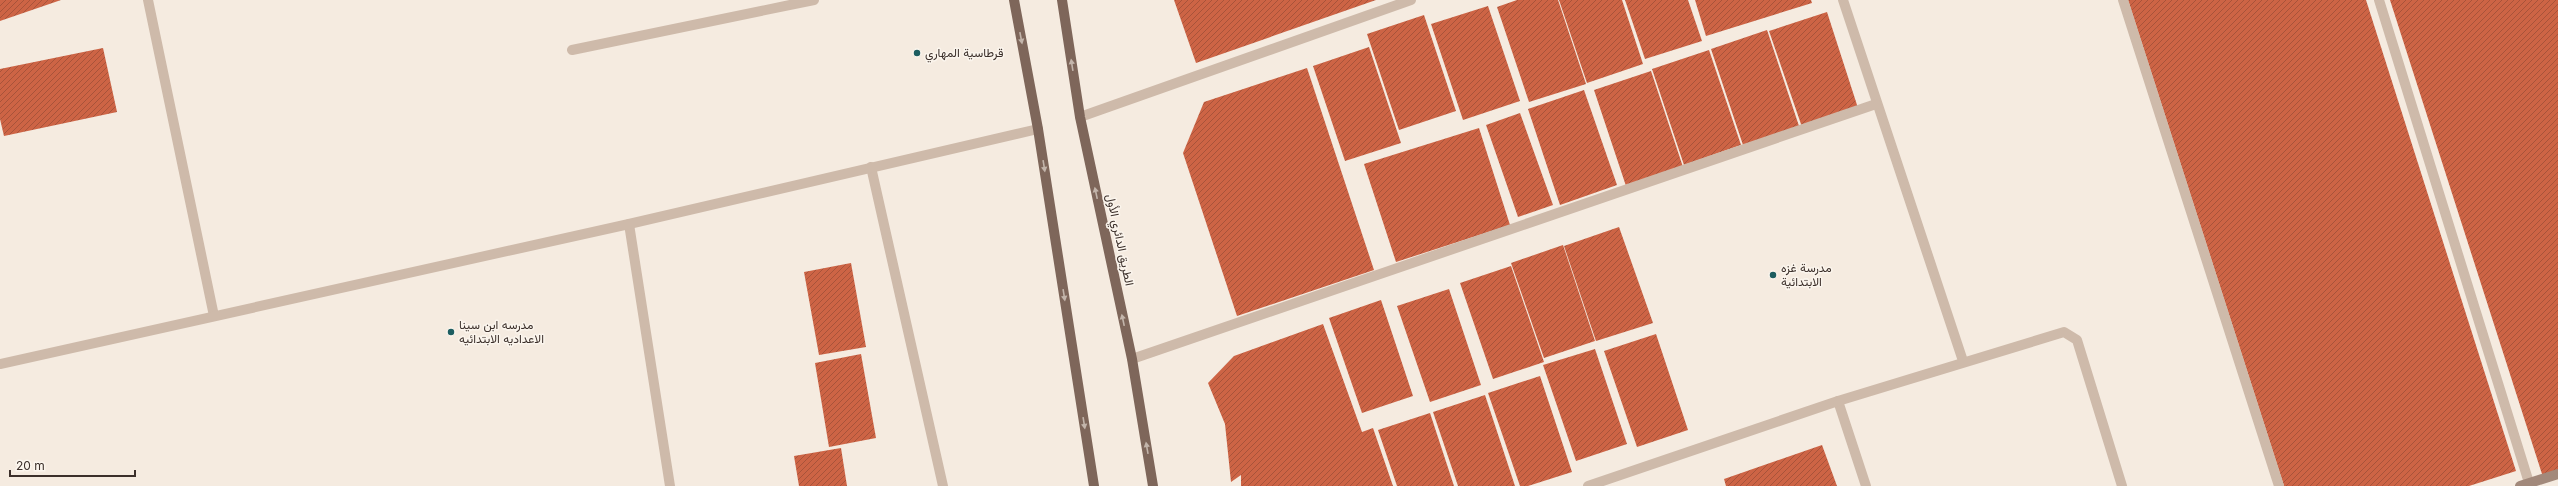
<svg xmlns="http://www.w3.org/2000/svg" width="2558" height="486" font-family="Inter,Vazirmatn,sans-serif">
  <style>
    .building { fill: url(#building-hatch) }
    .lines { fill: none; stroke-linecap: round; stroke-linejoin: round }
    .lane { stroke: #cebaaa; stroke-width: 10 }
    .street { stroke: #cebaaa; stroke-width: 10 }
    .secondary { stroke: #a2897b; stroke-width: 10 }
    .primary { stroke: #7e665a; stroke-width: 10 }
    .oneway { fill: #c3b5ab }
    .poi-dot { fill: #1c5d60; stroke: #fbf5ed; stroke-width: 1.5 }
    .labels { text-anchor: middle; stroke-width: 3; stroke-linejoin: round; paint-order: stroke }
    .poi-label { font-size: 12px; fill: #3b2f2a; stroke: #fbf5ed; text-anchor: start }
    .street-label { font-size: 12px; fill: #3b2f2a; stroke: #fbf5ed }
  </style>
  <defs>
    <pattern id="building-hatch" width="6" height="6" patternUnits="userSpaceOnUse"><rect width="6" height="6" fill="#cd6445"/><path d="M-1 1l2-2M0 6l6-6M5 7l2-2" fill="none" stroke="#a8533a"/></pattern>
  </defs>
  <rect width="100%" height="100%" fill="#f5ebe0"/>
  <g class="building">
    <path d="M0,0H61L0,21Z"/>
    <path d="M1174,0H1376L1196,63Z"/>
    <path d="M1517,0H1558L1586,84L1529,102L1497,7Z"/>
    <path d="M1559,0H1622L1643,64L1587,83Z"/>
    <path d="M1625,0H1688L1702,41L1645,59Z"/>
    <path d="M1695,0H1811L1812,3L1706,36Z"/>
    <path d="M2128,0H2366L2516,471L2469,486H2284Z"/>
    <path d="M2390,0H2558V472L2543,477Z"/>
    <path d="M1488,6L1520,101L1463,120L1431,24Z"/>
    <path d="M1827,12L1858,108L1802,127L1769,31Z"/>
    <path d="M1424,15L1456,111L1399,130L1367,34Z"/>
    <path d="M1767,30L1799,126L1743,145L1711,49Z"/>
    <path d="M1369,47L1401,143L1345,161L1313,66Z"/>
    <path d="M103,48L117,112L4,136L0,119V69Z"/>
    <path d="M1709,50L1741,145L1684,165L1652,69Z"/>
    <path d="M1307,68L1374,270L1237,316L1183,153L1204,102Z"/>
    <path d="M1651,71L1683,167L1626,186L1594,90Z"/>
    <path d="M1584,90L1617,185L1560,205L1528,109Z"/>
    <path d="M1520,113L1553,205L1518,217L1486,125Z"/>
    <path d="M1479,128L1510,225L1396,262L1364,164Z"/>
    <path d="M1619,227L1653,323L1596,341L1564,246Z"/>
    <path d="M1563,245L1595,341L1544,358L1511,263Z"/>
    <path d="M851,263L866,347L819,355L804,272Z"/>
    <path d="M1511,266L1544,362L1493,379L1460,283Z"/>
    <path d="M1449,289L1481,385L1430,402L1397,306Z"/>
    <path d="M1381,300L1413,396L1362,413L1329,318Z"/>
    <path d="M1323,324L1362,432L1373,428L1393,486H1241V475L1231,482L1225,424L1208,383L1234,356Z"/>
    <path d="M1656,334L1688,430L1637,447L1604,351Z"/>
    <path d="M1595,349L1627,444L1576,461L1543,365Z"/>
    <path d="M861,354L876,438L829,447L815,363Z"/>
    <path d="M1540,376L1572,472L1528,486H1520L1488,393Z"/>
    <path d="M1485,395L1515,486H1458L1433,412Z"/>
    <path d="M1430,413L1454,486H1397L1378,430Z"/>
    <path d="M1822,445L1837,486H1726L1724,479Z"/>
    <path d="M841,448L847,486H799L794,456Z"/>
  </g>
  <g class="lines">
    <g class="lane">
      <path d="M572,50L814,0"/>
      <path d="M871,167L943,486"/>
    </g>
    <g class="street">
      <path d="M148,0L214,316"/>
      <path d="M1843,0L1963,361"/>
      <path d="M2123,0L2279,486"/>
      <path d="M2379,0L2530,486"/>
      <path d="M1080,117L1411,0"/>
      <path d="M629,224L670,486"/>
      <path d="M1132,359L1876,104"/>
      <path d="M0,364L629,224L1038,129"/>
      <path d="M1838,401L1866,486"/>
      <path d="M1588,486L1838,401L2064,332L2077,340L2122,486"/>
    </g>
    <path class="secondary" d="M2520,486L2558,474"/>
    <g class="primary">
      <path d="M1014,0L1038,129L1094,486"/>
      <path d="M1062,0L1080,117L1132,359L1153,486"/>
    </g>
  </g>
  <defs><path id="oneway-solid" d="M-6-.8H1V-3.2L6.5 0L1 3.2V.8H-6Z"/></defs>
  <g class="oneway">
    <use href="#oneway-solid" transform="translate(1021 38) rotate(79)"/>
    <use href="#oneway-solid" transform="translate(1072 65) rotate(-99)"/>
    <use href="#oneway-solid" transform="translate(1044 166) rotate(81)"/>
    <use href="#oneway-solid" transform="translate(1096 193) rotate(-102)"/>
    <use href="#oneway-solid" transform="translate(1064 295) rotate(81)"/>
    <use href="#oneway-solid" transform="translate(1123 320) rotate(-102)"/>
    <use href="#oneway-solid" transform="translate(1084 423) rotate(81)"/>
    <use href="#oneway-solid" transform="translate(1147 448) rotate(-100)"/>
  </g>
  <g class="poi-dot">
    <circle cx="917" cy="53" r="4"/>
    <circle cx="1773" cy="275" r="4"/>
    <circle cx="451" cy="332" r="4"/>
  </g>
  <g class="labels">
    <g class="poi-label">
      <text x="925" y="57">قرطاسية المهاري</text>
      <text x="1781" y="272">مدرسة غزه<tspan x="1781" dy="14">الابتدائية</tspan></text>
      <text x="459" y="329">مدرسه ابن سينا<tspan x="459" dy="14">الاعداديه الابتدائيه</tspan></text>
    </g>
    <g class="street-label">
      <text transform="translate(1120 240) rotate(78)" y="4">الطريق الدائري الأول</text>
    </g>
  </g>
  <path d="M10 470v6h125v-6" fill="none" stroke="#3b2f2a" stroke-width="2"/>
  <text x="16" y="470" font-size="12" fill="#3b2f2a" stroke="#fbf5ed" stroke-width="3" paint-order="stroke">20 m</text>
</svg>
